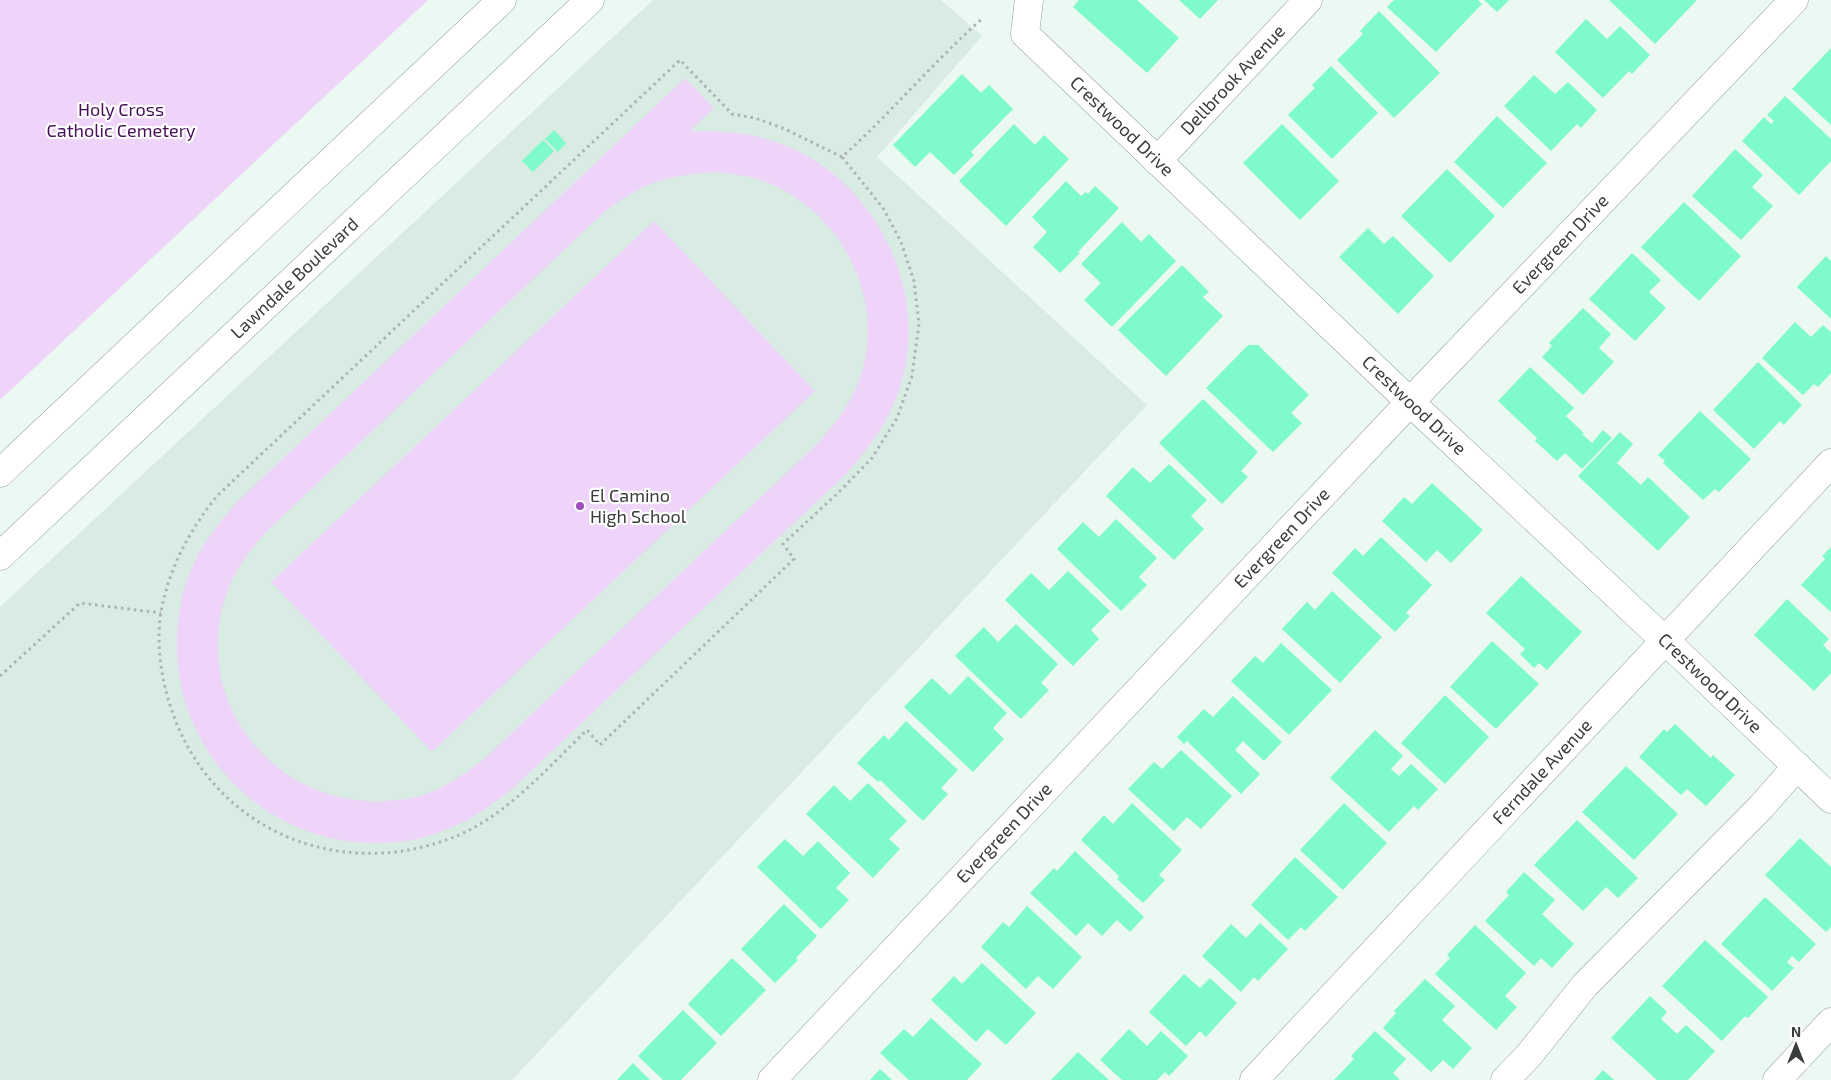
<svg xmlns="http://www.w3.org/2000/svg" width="1831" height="1080" font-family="'Exo 2',sans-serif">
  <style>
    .built { fill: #d8ece3 }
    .green { fill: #eed4f9; fill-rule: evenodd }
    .building { fill: #7ffacd }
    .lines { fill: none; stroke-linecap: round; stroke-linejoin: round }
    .minor-casing { stroke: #939e99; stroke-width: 29 }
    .path { stroke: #abb4af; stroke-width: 3; stroke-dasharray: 2.5 4; stroke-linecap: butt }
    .minor { stroke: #fff; stroke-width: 28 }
    .poi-dot { fill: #a04ebe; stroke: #fff; stroke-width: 2 }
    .labels { text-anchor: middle; stroke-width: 4.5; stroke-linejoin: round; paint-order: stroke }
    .street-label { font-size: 18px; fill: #393d3b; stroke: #fff }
    .park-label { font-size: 18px; fill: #460f58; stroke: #fff }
    .poi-label { font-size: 18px; fill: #393d3b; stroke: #fff; text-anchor: start }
  </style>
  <rect width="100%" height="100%" fill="#ecf8f2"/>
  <path class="built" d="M653,0H941L982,36L877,157L1147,405L512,1080H0V607Z"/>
  <g class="green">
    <path d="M0,0H428L0,400Z"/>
    <path d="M685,78L714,108L690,131C719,131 748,132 776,142C877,176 936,298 896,398C885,427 867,450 847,473L512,789C482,813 461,827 424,837C405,843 386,843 367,843C273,840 191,766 179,673C173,634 179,590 198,555C209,535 223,518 238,501ZM715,172C731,174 748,175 763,181C843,210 889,303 858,383C849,406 834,425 818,443L484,759C462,776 438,793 411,798C294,822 191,718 224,601C232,574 248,552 267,531L601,215C639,184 666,175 715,172Z"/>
    <path d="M654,221L815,391L432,752L271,582Z"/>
  </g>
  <g class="building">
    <path d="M1079,0H1137L1179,38L1147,73L1073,7Z"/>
    <path d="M1179,0H1218L1200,19Z"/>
    <path d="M1394,0H1478L1482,4L1436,52L1387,7Z"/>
    <path d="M1484,0H1509L1497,12Z"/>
    <path d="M1609,0H1697L1655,44Z"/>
    <path d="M1379,11L1440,73L1394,118L1337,60L1363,34L1360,31Z"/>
    <path d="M1586,19L1607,39L1620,26L1650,55L1632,74L1629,71L1603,98L1555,52Z"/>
    <path d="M1831,48V125L1792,89Z"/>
    <path d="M1331,66L1378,113L1332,159L1288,115L1315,88L1312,85Z"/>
    <path d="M962,74L981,93L989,85L1013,109L971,152L974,155L954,175L930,152L915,167L893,145Z"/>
    <path d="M1534,75L1555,94L1568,82L1597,110L1581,128L1577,124L1551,151L1504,106Z"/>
    <path d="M1785,96L1831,139V161L1799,195L1742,141L1764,117L1771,124L1774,121L1767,115Z"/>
    <path d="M1497,116L1547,163L1503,208L1454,162Z"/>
    <path d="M1014,124L1035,145L1044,135L1069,159L1006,226L959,181Z"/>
    <path d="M1282,124L1339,181L1300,220L1243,163Z"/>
    <path d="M554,130L566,143L558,152L545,139Z"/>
    <path d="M543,140L554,151L533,172L522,161Z"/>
    <path d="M1735,149L1763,175L1752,187L1773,206L1741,240L1692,196Z"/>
    <path d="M1447,169L1495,216L1450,263L1401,216Z"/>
    <path d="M1066,181L1081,196L1086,192L1088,194L1095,186L1119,208L1078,252L1080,253L1060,273L1033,247L1047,232L1032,217Z"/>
    <path d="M1684,202L1741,256L1699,301L1641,247Z"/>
    <path d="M1122,222L1141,242L1149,234L1176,261L1112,327L1084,300L1101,283L1081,264Z"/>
    <path d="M1368,228L1384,244L1393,236L1434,276L1398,314L1339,257Z"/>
    <path d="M1632,253L1661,280L1649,292L1666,308L1635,341L1589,299Z"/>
    <path d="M1826,256L1831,261V319L1797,287Z"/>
    <path d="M1182,265L1209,292L1203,297L1223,316L1166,376L1118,330Z"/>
    <path d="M1583,308L1611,334L1599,348L1614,362L1583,395L1542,357L1552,346L1549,343Z"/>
    <path d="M1795,322L1811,337L1823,325L1831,332V373L1818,387L1814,384L1803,395L1762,358Z"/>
    <path d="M1250,345H1258L1309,395L1291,413L1302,423L1273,452L1206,388L1247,346Z"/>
    <path d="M1758,362L1802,405L1784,425L1780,421L1754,449L1713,410Z"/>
    <path d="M1530,367L1574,408L1566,416L1584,433L1582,434L1592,443L1603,430L1612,438L1582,469L1565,453L1557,461L1535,441L1537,438L1498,401Z"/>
    <path d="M1203,399L1258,452L1241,471L1248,477L1222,504L1159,443Z"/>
    <path d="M1700,411L1751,459L1719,492L1715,489L1703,500L1663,463L1665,461L1658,455Z"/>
    <path d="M1620,432L1633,444L1617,463L1641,485L1648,477L1690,517L1658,551L1578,476Z"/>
    <path d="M1169,464L1207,500L1191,516L1204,529L1174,560L1106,496L1133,467L1150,483Z"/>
    <path d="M1432,483L1483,530L1451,563L1437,550L1426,562L1382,521L1404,497L1412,504Z"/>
    <path d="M1116,519L1157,558L1139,577L1147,585L1121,611L1057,549L1083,522L1099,537Z"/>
    <path d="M1381,537L1432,585L1406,613L1410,616L1395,632L1332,573L1355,548L1363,556Z"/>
    <path d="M1831,547V612L1801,585L1825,559L1822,556Z"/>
    <path d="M1068,571L1110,611L1091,630L1099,639L1073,666L1005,600L1031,573L1049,590Z"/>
    <path d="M1521,576L1582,632L1547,670L1539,663L1534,668L1520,654L1525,649L1486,613Z"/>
    <path d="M1332,591L1382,637L1340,683L1282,629L1307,602L1315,610Z"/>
    <path d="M1787,599L1829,639L1823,645L1831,653V673L1814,691L1754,635Z"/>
    <path d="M1016,624L1058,664L1041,683L1049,690L1021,719L955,656L984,627L998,642Z"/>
    <path d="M1492,641L1539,684L1496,729L1450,687Z"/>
    <path d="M1281,643L1332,690L1289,735L1231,681L1255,656L1263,663Z"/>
    <path d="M968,676L1007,713L993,728L1004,739L973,772L904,707L932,678L950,695Z"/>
    <path d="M1445,695L1489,737L1445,784L1401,743Z"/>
    <path d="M1233,696L1282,742L1264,761L1243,741L1235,750L1260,774L1241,794L1187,741L1184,744L1177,737L1204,709L1213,717Z"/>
    <path d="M906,721L958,770L941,788L948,794L923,821L880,780L878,782L857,763L884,735L889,740Z"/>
    <path d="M1675,724L1711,758L1713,755L1735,775L1706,806L1687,789L1681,795L1639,757L1664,729L1667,732Z"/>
    <path d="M1375,730L1403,756L1391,769L1399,776L1411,764L1438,789L1418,810L1414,806L1389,832L1330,778Z"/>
    <path d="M1181,750L1232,796L1201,829L1187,817L1174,831L1128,789L1154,762L1162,769Z"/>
    <path d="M1626,766L1678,814L1634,860L1582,812Z"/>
    <path d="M868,783L907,821L889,839L900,849L873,878L806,814L834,785L850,801Z"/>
    <path d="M1132,803L1182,850L1159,875L1165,880L1143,903L1117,879L1119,876L1081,840L1104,815L1113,824Z"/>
    <path d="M1344,803L1387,843L1343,890L1300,850Z"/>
    <path d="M1577,820L1638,878L1618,898L1606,887L1583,911L1534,865Z"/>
    <path d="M1800,838L1831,867V927L1826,932L1765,875Z"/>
    <path d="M785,839L803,856L818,841L850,873L836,888L849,900L821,929L757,867Z"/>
    <path d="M1075,851L1144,917L1130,932L1117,920L1102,936L1088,923L1076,936L1030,893L1054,868L1057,871Z"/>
    <path d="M1295,857L1338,897L1305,931L1301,927L1288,940L1251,905Z"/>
    <path d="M1524,872L1555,900L1542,914L1574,944L1552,968L1541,958L1534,966L1485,921L1509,895L1506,892Z"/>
    <path d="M1765,897L1816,944L1799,962L1792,956L1787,962L1794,968L1772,991L1721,944Z"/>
    <path d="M784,904L817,936L796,958L798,960L775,983L741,949Z"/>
    <path d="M1027,906L1082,957L1053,989L1038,976L1026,989L981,947L1003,922L1009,927Z"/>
    <path d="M1260,923L1288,949L1258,981L1254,977L1241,992L1202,956L1231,924L1246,938Z"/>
    <path d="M1475,925L1526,973L1505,996L1517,1007L1496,1030L1435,974L1450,958L1447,955Z"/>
    <path d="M1705,940L1768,997L1748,1018L1745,1016L1722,1041L1662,986Z"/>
    <path d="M732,958L766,990L721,1036L688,1004Z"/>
    <path d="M982,963L1036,1013L1006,1045L988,1029L976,1042L931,1000L954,976L962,984Z"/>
    <path d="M1184,974L1200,988L1210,978L1237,1003L1206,1037L1200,1031L1186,1046L1149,1012Z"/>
    <path d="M1425,979L1455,1006L1442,1020L1472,1048L1453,1069L1443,1060L1431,1072L1383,1028L1396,1013L1394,1011Z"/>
    <path d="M1650,996L1667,1012L1661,1019L1677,1034L1686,1025L1715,1051L1688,1080H1657L1611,1038Z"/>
    <path d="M683,1010L717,1043L681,1080H663L638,1056Z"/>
    <path d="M931,1018L982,1064L967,1080H909L880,1053L904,1029L913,1037Z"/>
    <path d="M1129,1029L1147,1046L1161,1031L1188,1056L1169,1076L1165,1072L1157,1080H1122L1100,1060Z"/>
    <path d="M1375,1031L1406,1059L1393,1073L1400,1080H1334L1354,1059L1351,1056Z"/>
    <path d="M1078,1052L1109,1080H1051Z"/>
    <path d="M633,1063L650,1080H617Z"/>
    <path d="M880,1069L892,1080H870Z"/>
    <path d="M1603,1070L1614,1080H1594Z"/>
  </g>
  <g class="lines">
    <g class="minor-casing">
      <g id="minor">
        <path id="s1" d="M1029,0L1025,34L1410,402L1688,662L1831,799"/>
        <path id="s2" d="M1157,161L1308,0"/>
        <path d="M0,473L502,0"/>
        <path id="s3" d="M0,556L590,0"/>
        <path id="s4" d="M772,1080L1410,402L1794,0"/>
        <path id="s5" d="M1254,1080L1831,463"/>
        <path d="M1505,1080L1529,1055L1585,985L1761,807L1797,766"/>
        <path d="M1777,1080L1831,1022"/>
      </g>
    </g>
    <g class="path">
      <path d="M842,157L785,129L755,118L732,114L680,60L218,495C190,529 169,568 161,612C156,641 161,678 170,705C208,826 332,882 449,839C504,819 545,770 587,730L600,745L794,559L783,544L839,492L872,458L897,418L912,376L919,324L914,281L901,242L883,208L842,157C891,113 933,62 983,18"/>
      <path d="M0,676L80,603L161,613"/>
    </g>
    <use href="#minor" class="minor"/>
  </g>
  <circle class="poi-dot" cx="580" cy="506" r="5"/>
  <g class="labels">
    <g class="street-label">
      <text dy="6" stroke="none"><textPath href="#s2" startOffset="111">Dellbrook Avenue</textPath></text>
      <text dy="6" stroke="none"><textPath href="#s1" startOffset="168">Crestwood Drive</textPath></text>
      <text dy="6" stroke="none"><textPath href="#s4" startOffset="1149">Evergreen Drive</textPath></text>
      <text dy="6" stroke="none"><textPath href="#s3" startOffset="405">Lawndale Boulevard</textPath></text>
      <text dy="6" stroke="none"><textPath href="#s1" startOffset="572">Crestwood Drive</textPath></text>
      <text dy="6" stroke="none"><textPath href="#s4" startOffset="744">Evergreen Drive</textPath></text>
      <text dy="6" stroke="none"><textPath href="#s1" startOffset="978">Crestwood Drive</textPath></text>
      <text dy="6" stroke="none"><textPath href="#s5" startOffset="422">Ferndale Avenue</textPath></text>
      <text dy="6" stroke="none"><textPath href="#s4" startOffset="339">Evergreen Drive</textPath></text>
    </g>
    <g class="park-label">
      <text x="121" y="116">Holy Cross<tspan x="121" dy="21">Catholic Cemetery</tspan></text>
    </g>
    <g class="poi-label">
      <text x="590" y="502">El Camino<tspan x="590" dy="21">High School</tspan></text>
    </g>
  </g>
  <g transform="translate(1796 1045)" stroke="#ffffff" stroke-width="4" paint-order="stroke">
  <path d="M0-4L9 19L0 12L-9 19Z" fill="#393d3b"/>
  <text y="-8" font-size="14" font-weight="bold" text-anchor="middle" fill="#393d3b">N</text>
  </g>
</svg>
